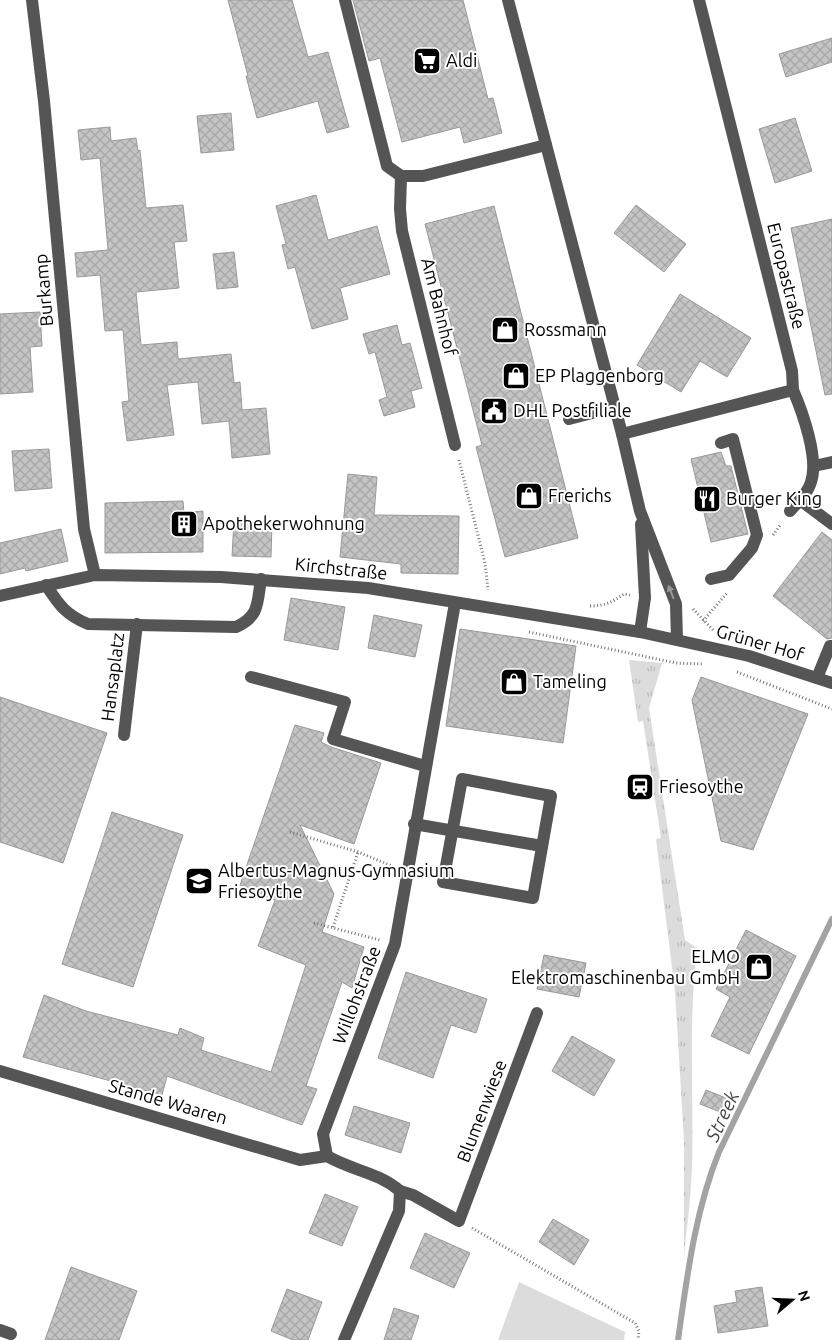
<svg xmlns="http://www.w3.org/2000/svg" width="832" height="1340" font-family="Ubuntu,sans-serif">
  <style>
    .grass { fill: url(#grass-tufts) }
    .pitch { fill: #dcdcdc }
    .lines { fill: none; stroke-linecap: round; stroke-linejoin: round }
    .stream { stroke: #a3a3a3; stroke-width: 6 }
    .building { fill: url(#building-cross-hatch); stroke: #999 }
    .path { stroke: #777; stroke-width: 3; stroke-dasharray: 1 2.5; stroke-linecap: butt }
    .minor { stroke: #555; stroke-width: 12 }
    .oneway { fill: #999 }
    .labels { text-anchor: middle; stroke-width: 4; stroke-linejoin: round; paint-order: stroke }
    .poi-label { font-size: 18px; fill: #000; stroke: #fff; text-anchor: start }
    .street-label { font-size: 18px; fill: #000; stroke: #fff }
    .water-label { font-size: 19px; font-style: italic; fill: #444; stroke: #fff }
  </style>
  <defs>
    <pattern id="grass-tufts" width="24" height="20" patternUnits="userSpaceOnUse" patternTransform="scale(1.25)"><rect width="24" height="20" fill="#dcdcdc"/><path d="M3 7l-1-3M5 7V3M7 7l1-3M15 17l-1-3M17 17v-4M19 17l1-3" fill="none" stroke="#bbb"/></pattern>
    <pattern id="building-cross-hatch" width="8" height="8" patternUnits="userSpaceOnUse" patternTransform="scale(1.25)"><rect width="8" height="8" fill="#c4c4c4"/><path d="M0 0l8 8M0 8l8-8" fill="none" stroke="#a7a7a7"/></pattern>
  </defs>
  <rect width="100%" height="100%" fill="#fff"/>
  <path class="grass" d="M629,660L662,663L649,708L685,940L697,948C688,1021 694,1094 692,1168C691,1197 687,1226 684,1255V1141L675,991L656,839L661,838L643,721L638,722Z"/>
  <path class="pitch" d="M519,1282L625,1332L624,1340H498Z"/>
  <g class="lines">
    <path class="stream" d="M678,1340C687,1277 695,1211 719,1152L832,919"/>
  </g>
  <g class="building">
    <path d="M228,0H292L308,57L328,52L349,127L327,133L318,101L257,118L246,76H248Z"/>
    <path d="M353,0H463L488,99L493,98L502,133L464,143L460,127L402,142L380,58L369,61Z"/>
    <path d="M832,38V62L786,77L779,54Z"/>
    <path d="M231,113L234,150L201,153L197,116Z"/>
    <path d="M795,118L812,171L775,183L759,129Z"/>
    <path d="M110,127L111,141L136,138L138,151L140,150L146,208L183,205L187,241L174,242L179,288L136,292L141,345L177,342L178,359L231,354L234,383L240,382L242,410L266,408L270,454L232,458L229,421L202,424L198,382L167,385L174,435L127,441L122,402L129,401L123,330L105,331L100,275L77,277L75,253L108,250L100,158L81,160L78,130Z"/>
    <path d="M316,195L328,240L377,226L390,274L340,288L348,319L312,329L295,267L288,269L282,245L286,244L276,206Z"/>
    <path d="M636,205L686,244L664,272L614,233Z"/>
    <path d="M494,206L578,538L505,557L476,447L482,445L425,224Z"/>
    <path d="M832,219V394L825,395L791,228Z"/>
    <path d="M234,252L238,287L217,289L213,254Z"/>
    <path d="M680,294L751,338L727,377L700,361L681,392L637,365Z"/>
    <path d="M40,312L42,346L30,347L33,392L0,394V314Z"/>
    <path d="M397,325L402,345L410,343L422,388L411,391L415,407L384,416L379,400L387,397L375,352L369,354L363,334Z"/>
    <path d="M49,449L52,488L15,491L12,451Z"/>
    <path d="M721,452L726,466H731L748,534L711,542L691,459Z"/>
    <path d="M348,474L377,477L374,515L459,516L458,574L401,573V564L340,557Z"/>
    <path d="M183,501L184,513L203,511V552L105,553V503Z"/>
    <path d="M234,521L272,523L271,557L232,556Z"/>
    <path d="M61,529L68,561L26,571L25,568L0,574V543Z"/>
    <path d="M822,532L832,540V638L827,639L773,596Z"/>
    <path d="M291,598L345,607L338,650L284,640Z"/>
    <path d="M374,615L422,625L415,657L368,648Z"/>
    <path d="M460,629L576,646L563,743L446,726Z"/>
    <path d="M701,677L808,714L753,850L721,841L692,700Z"/>
    <path d="M0,697L107,733L63,863L0,842Z"/>
    <path d="M295,725L324,733L321,742L331,747L381,763L354,844L300,825L334,894L322,932L364,947L352,988L342,982L306,1086L317,1089L302,1125L167,1076L162,1095L23,1057L44,995L86,1011L178,1035L180,1028L204,1038L201,1050L271,1072L306,965L258,946L275,900L240,885Z"/>
    <path d="M112,812L183,835L133,987L62,964Z"/>
    <path d="M746,930L796,956L749,1054L711,1036L730,997L716,989Z"/>
    <path d="M544,955L586,963L579,997L537,989Z"/>
    <path d="M406,972L487,999L476,1033L451,1025L433,1078L378,1058Z"/>
    <path d="M572,1036L615,1060L594,1096L552,1071Z"/>
    <path d="M706,1090L731,1100L725,1114L700,1104Z"/>
    <path d="M354,1106L410,1123L401,1153L345,1135Z"/>
    <path d="M325,1194L358,1207L342,1246L309,1233Z"/>
    <path d="M553,1219L589,1240L574,1265L539,1242Z"/>
    <path d="M425,1233L470,1253L454,1288L410,1268Z"/>
    <path d="M71,1267L137,1291L119,1340H45Z"/>
    <path d="M762,1287L768,1326L718,1333L714,1306L737,1302L735,1291Z"/>
    <path d="M287,1289L322,1302L308,1340H293L271,1331Z"/>
    <path d="M394,1308L419,1316L411,1340H384Z"/>
  </g>
  <g class="lines">
    <g class="path">
      <path d="M459,460L485,563L488,590"/>
      <path d="M773,535L781,524"/>
      <path d="M590,606C604,606 613,602 624,594L630,595"/>
      <path d="M693,609L714,631"/>
      <path d="M703,621L727,593"/>
      <path d="M529,632L676,663L704,664"/>
      <path d="M737,672L832,709"/>
      <path d="M290,832L358,852L392,866"/>
      <path d="M314,923L380,940"/>
      <path d="M333,927L358,852"/>
      <path d="M472,1228L635,1323L639,1331L638,1340"/>
    </g>
    <g class="minor">
      <path d="M32,0L44,101L84,529L95,575"/>
      <path d="M345,0L387,166L401,176H423L546,145"/>
      <path d="M508,0L622,434L640,511L676,604L677,640"/>
      <path d="M401,176L400,209L402,231L455,445"/>
      <path d="M569,419L615,407"/>
      <path d="M622,434L793,390L792,371L699,0"/>
      <path d="M814,466L832,462"/>
      <path d="M800,500L832,524"/>
      <path d="M790,511C798,502 808,493 811,482C819,459 803,413 793,390"/>
      <path d="M711,579L729,575L752,548L757,535L733,439L721,443"/>
      <path d="M46,585C59,605 66,615 88,624L236,627C260,616 257,603 261,579"/>
      <path d="M0,596L95,575L221,577L368,588L640,632L749,656L832,683"/>
      <path d="M640,632L645,598L641,524"/>
      <path d="M251,677L345,702L333,739L425,766"/>
      <path d="M817,678L830,646H832"/>
      <path d="M124,735L137,624"/>
      <path d="M462,779L551,796L533,898L443,882Z"/>
      <path d="M414,824L542,846"/>
      <path d="M0,1071L300,1160L327,1156"/>
      <path d="M400,1191L413,1195L459,1221L537,1013"/>
      <path d="M0,1330L11,1334"/>
      <path d="M344,1340L399,1211L400,1191C378,1172 353,1171 327,1156L323,1134L395,944L455,603"/>
    </g>
  </g>
  <defs><path id="oneway-solid" d="M-6-.8H1V-3.2L6.5 0L1 3.2V.8H-6Z" transform="scale(1.25)"/></defs>
  <use class="oneway" href="#oneway-solid" transform="translate(671 592) rotate(-111)"/>
  <defs>
    <g id="supermarket-square" transform="scale(1.4375)"><rect x="-9" y="-9" width="18" height="18" rx="4" fill="#000" stroke="#fff"/><path d="M-6-5.5h2.5l.6 2H6L4.5 2H-2.5L-4.4-4H-6ZM-1.5 3.2a1.3 1.3 0 1 0 .1 0ZM3 3.2a1.3 1.3 0 1 0 .1 0Z" fill="#fff"/></g>
    <g id="shop-square" transform="scale(1.4375)"><rect x="-9" y="-9" width="18" height="18" rx="4" fill="#000" stroke="#fff"/><path d="M-5-2.5h2.3a2.7 3.5 0 0 1 5.4 0H5L5.5 6h-11ZM-1.5-2.5h3a1.5 2.3 0 0 0-3 0Z" fill="#fff"/></g>
    <g id="civic-square" transform="scale(1.4375)"><rect x="-9" y="-9" width="18" height="18" rx="4" fill="#000" stroke="#fff"/><path d="M-.6-6.5H3V-4.5H.6V-3L4-1V1h2V6H-6V1h2V-1L-.6-3ZM-1.2 2.5V6h2.4V2.5Z" fill="#fff"/></g>
    <g id="restaurant-square" transform="scale(1.4375)"><rect x="-9" y="-9" width="18" height="18" rx="4" fill="#000" stroke="#fff"/><path d="M-5-6h1v4h1v-4h1v4h1v-4h1v5L-1.5 .5V6h-2V.5L-5-1ZM5-6V6H3V1.5H1.5Q1.5-4 5-6Z" fill="#fff"/></g>
    <g id="building-square" transform="scale(1.4375)"><rect x="-9" y="-9" width="18" height="18" rx="4" fill="#000" stroke="#fff"/><path d="M-4-6H4V6H1V3H-1V6H-4ZM-2.5-4.3h1.7v1.8h-1.7ZM.8-4.3h1.7v1.8H.8ZM-2.5-1h1.7V.8h-1.7ZM.8-1h1.7V.8H.8Z" fill="#fff"/></g>
    <g id="station-square" transform="scale(1.4375)"><rect x="-9" y="-9" width="18" height="18" rx="4" fill="#000" stroke="#fff"/><path d="M-3-6H3Q5-6 5-4V2Q5 4 3 4L4.5 6H3L1.5 4h-3L-3 6H-4.5L-3 4Q-5 4-5 2V-4Q-5-6-3-6ZM-3.5-4v3h7v-3ZM-3.5 1v1.5H-2V1ZM2 1v1.5H3.5V1Z" fill="#fff"/></g>
    <g id="school-square" transform="scale(1.4375)"><rect x="-9" y="-9" width="18" height="18" rx="4" fill="#000" stroke="#fff"/><path d="M0-5L7-2L0 1L-7-2ZM-4 1L0 2.5L4 1V4Q0 6-4 4Z" fill="#fff"/></g>
  </defs>
  <g fill-rule="evenodd">
    <use href="#supermarket-square" x="427" y="61"/>
    <use href="#shop-square" x="505" y="330"/>
    <use href="#shop-square" x="516" y="376"/>
    <use href="#civic-square" x="494" y="411"/>
    <use href="#shop-square" x="529" y="496"/>
    <use href="#restaurant-square" x="707" y="499"/>
    <use href="#building-square" x="184" y="524"/>
    <use href="#shop-square" x="514" y="682"/>
    <use href="#station-square" x="640" y="787"/>
    <use href="#school-square" x="199" y="881"/>
    <use href="#shop-square" x="759" y="967"/>
  </g>
  <g class="labels">
    <g class="poi-label">
      <text x="446" y="67">Aldi</text>
      <text x="524" y="336">Rossmann</text>
      <text x="535" y="382">EP Plaggenborg</text>
      <text x="513" y="417">DHL Postfiliale</text>
      <text x="548" y="502">Frerichs</text>
      <text x="726" y="505">Burger King</text>
      <text x="203" y="530">Apothekerwohnung</text>
      <text x="533" y="688">Tameling</text>
      <text x="659" y="793">Friesoythe</text>
      <text x="218" y="877">Albertus-Magnus-Gymnasium<tspan x="218" dy="21">Friesoythe</tspan></text>
      <text x="740" y="963" text-anchor="end">ELMO<tspan x="740" dy="21">Elektromaschinenbau GmbH</tspan></text>
    </g>
    <g class="street-label">
      <text transform="translate(786 276) rotate(76)" y="6">Europastraße</text>
      <text transform="translate(44 290) rotate(-95)" y="6">Burkamp</text>
      <text transform="translate(439 307) rotate(76)" y="6">Am Bahnhof</text>
      <text transform="translate(341 569) rotate(6)" y="6">Kirchstraße</text>
      <text transform="translate(760 643) rotate(16)" y="6">Grüner Hof</text>
      <text transform="translate(113 677) rotate(-83)" y="6">Hansaplatz</text>
      <text transform="translate(357 995) rotate(-69)" y="6">Willohstraße</text>
      <text transform="translate(168 1102) rotate(16)" y="6">Stande Waaren</text>
      <text transform="translate(482 1111) rotate(-69)" y="6">Blumenwiese</text>
    </g>
    <g class="water-label">
      <text transform="translate(722 1116) rotate(-65)" y="7">Streek</text>
    </g>
  </g>
  <g transform="translate(792 1300) rotate(71)" stroke="#ffffff" stroke-width="4" paint-order="stroke">
  <path d="M0-4L9 19L0 12L-9 19Z" fill="#000000"/>
  <text y="-8" font-size="14" font-weight="bold" text-anchor="middle" fill="#000000">N</text>
  </g>
</svg>
